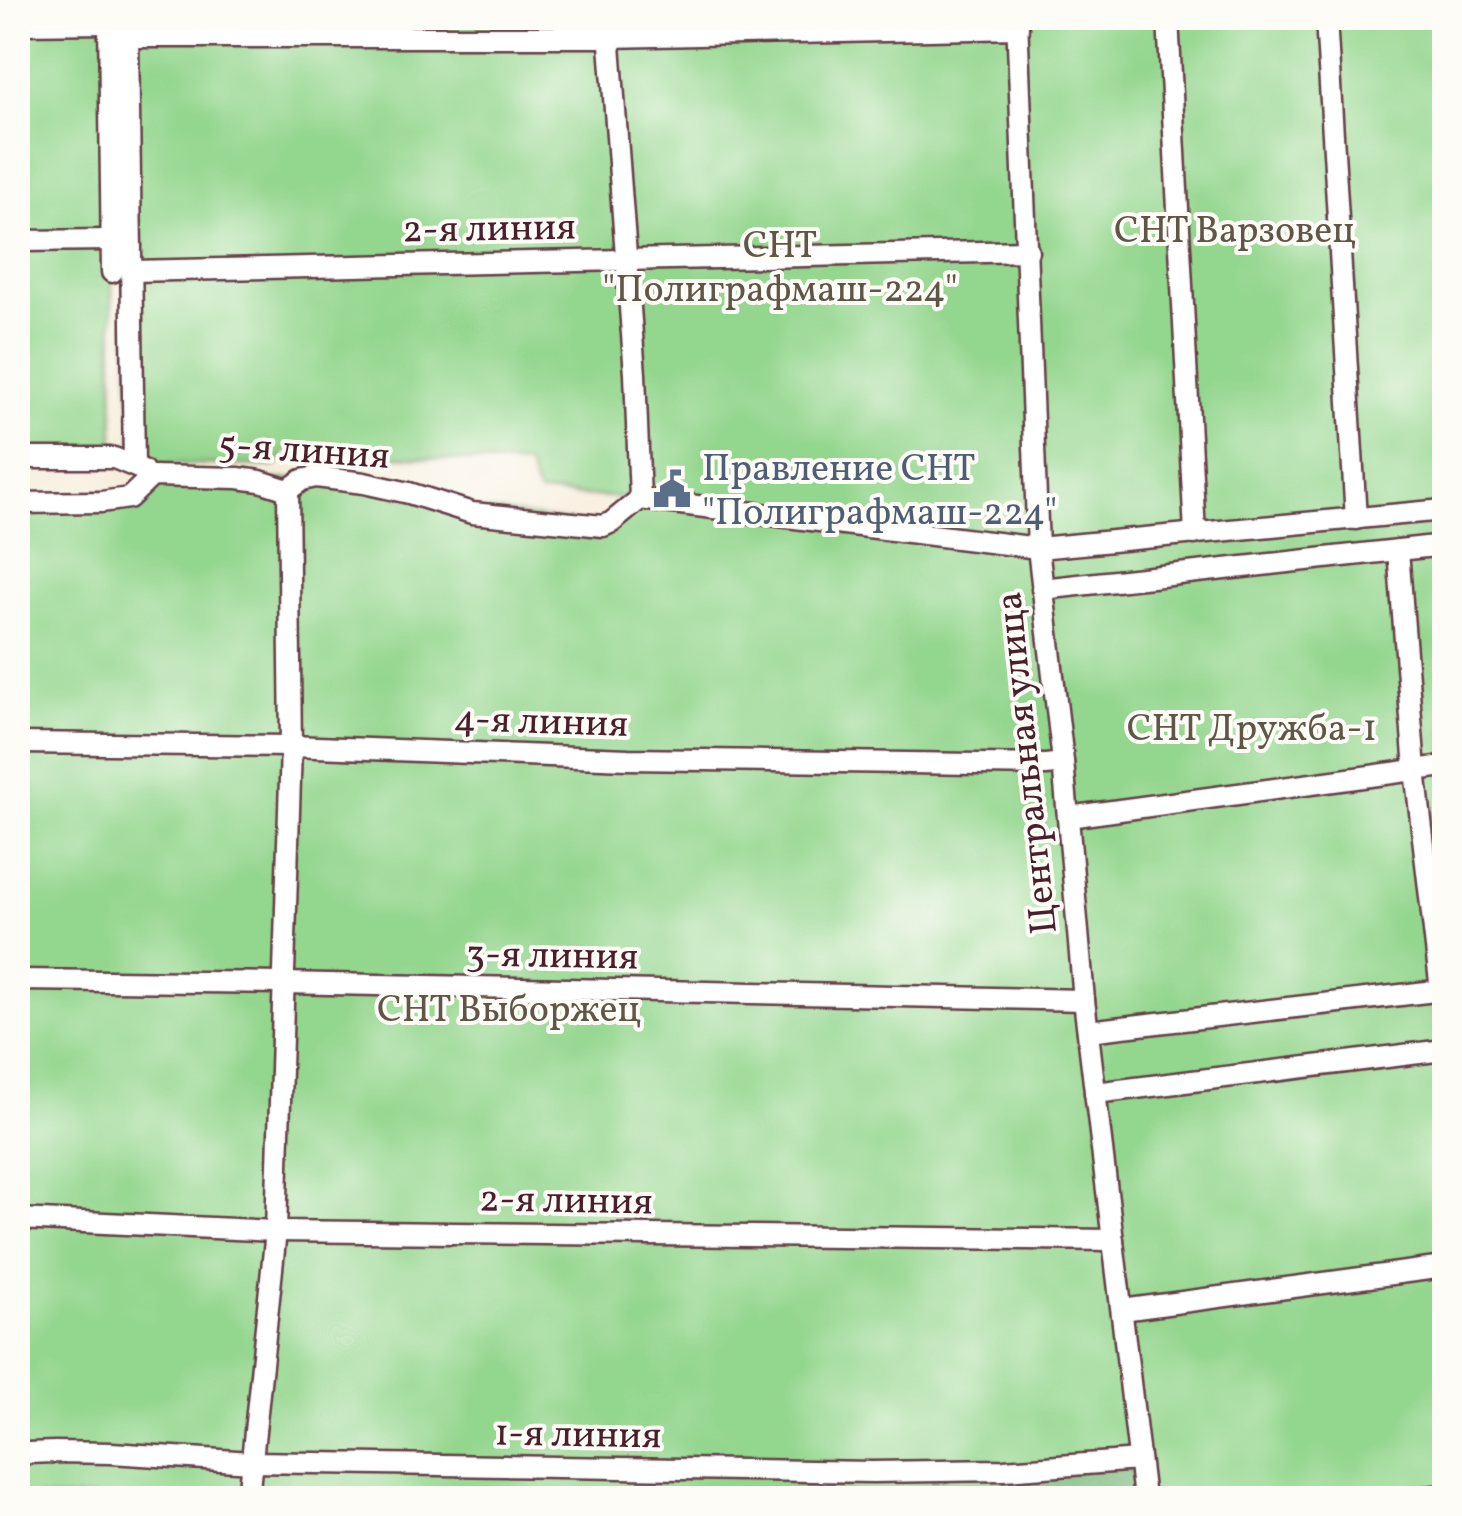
<svg xmlns="http://www.w3.org/2000/svg" width="1462" height="1516" font-family="Vollkorn,serif">
  <style>
    .green { fill: #93d68d; stroke: #6e7a5c; stroke-width: 2.5 }
    .forest { fill: #76b778; stroke: #606b52; stroke-width: 2.5 }
    .lines { fill: none; stroke-linecap: round; stroke-linejoin: round }
    .minor-casing { stroke: #643e45; stroke-width: 25 }
    .minor { stroke: #fff; stroke-width: 20 }
    .labels { text-anchor: middle; stroke-width: 8; stroke-linejoin: round; paint-order: stroke }
    .street-label { font-size: 38px; fill: #4a1f2b; stroke: #fdfcf7 }
    .park-label { font-size: 38px; fill: #605648; stroke: #fdfcf7 }
    .service-label { font-size: 38px; fill: #4e5e75; stroke: #fdfcf7; text-anchor: start }
  </style>
  <rect width="100%" height="100%" fill="#fdfcf7"/>
  <filter id="ink" filterUnits="userSpaceOnUse"><feTurbulence type="fractalNoise" baseFrequency=".01" numOctaves="2"/><feDisplacementMap in="SourceGraphic" scale="20" xChannelSelector="R" yChannelSelector="G"/><feConvolveMatrix kernelMatrix="1 2 1 2 8 2 1 2 1" color-interpolation-filters="sRGB"/></filter>
  <filter id="wash" filterUnits="userSpaceOnUse"><feTurbulence type="fractalNoise" baseFrequency=".0048" numOctaves="4" result="noise"/><feDisplacementMap in="SourceGraphic" scale="40" xChannelSelector="R" yChannelSelector="G"/><feGaussianBlur stdDeviation="2.25" result="paint"/><feColorMatrix in="noise" values="0 0 0 0 0 0 0 0 0 0 0 0 0 0 0 0 0 1.4 0 .05"/><feComposite in="paint" operator="in"/></filter>
  <g filter="url(#wash)">
    <rect width="100%" height="100%" fill="#f7eddb"/>
    <path class="green" d="M18,18H1444V1495L1414,1498H1142L1004,1470L1005,1498H18V503L129,498L147,481L309,479L470,508L602,526L628,498L538,493L527,465L286,449L276,466L134,463L109,36L114,453L18,458Z"/>
    <path class="forest" d="M1139,1463L1142,1498H1005L1004,1470Z"/>
  </g>
  <g filter="url(#ink)">
    <g class="lines">
      <g class="minor-casing">
        <g id="minor">
          <path d="M109,18L112,272"/>
          <path d="M608,18L635,374L640,499"/>
          <path d="M1017,18L1038,548L1063,761L1084,1000L1144,1498"/>
          <path d="M1168,18L1195,534"/>
          <path d="M1326,18L1356,519"/>
          <path d="M18,24L109,23"/>
          <path d="M109,37H610L1018,28"/>
          <path d="M128,37L134,466"/>
          <path d="M18,241L111,240"/>
          <path d="M131,271L1028,251"/>
          <path d="M18,458H114L143,470"/>
          <path d="M640,499L1038,548L1444,510"/>
          <path d="M18,503L101,502L129,498L152,476L238,478L260,481L288,490L302,480L316,477L364,483L409,493L472,513L603,526L612,522L640,499"/>
          <path d="M1398,550L1415,770L1441,990"/>
          <path d="M1042,589L1444,545"/>
          <path d="M18,743L291,746L628,759L1046,765L1063,763"/>
          <path d="M1068,817L1444,766"/>
          <path d="M18,980L282,983L1084,1000"/>
          <path d="M1088,1031L1444,990"/>
          <path d="M1095,1093L1444,1050"/>
          <path d="M18,1219L276,1231L1113,1240"/>
          <path d="M1122,1310L1444,1267"/>
          <path d="M18,1457L28,1453L55,1452L111,1453L252,1462L873,1472L1004,1470L1139,1460"/>
          <path d="M248,1498L276,1231L291,746L288,490"/>
          <path d="M1416,1498L1444,1495"/>
        </g>
      </g>
      <use href="#minor" class="minor"/>
    </g>
  </g>
  <defs>
    <g id="civic-bare" transform="scale(3)"><path d="M-.6-6.5H3V-4.5H.6V-3L4-1V1h2V6H-6V1h2V-1L-.6-3ZM-1.2 2.5V6h2.4V2.5Z" fill="#5c6f8a" stroke="#fdfcf7" stroke-width="2.5" paint-order="stroke"/></g>
  </defs>
  <g fill-rule="evenodd">
    <use href="#civic-bare" x="672" y="489"/>
  </g>
  <g class="labels">
    <g class="street-label">
      <text transform="translate(489 227) rotate(-1)" y="13">2-я линия</text>
      <text transform="translate(304 449) rotate(4)" y="13">5-я линия</text>
      <text transform="translate(541 720) rotate(2)" y="13">4-я линия</text>
      <text transform="translate(1025 763) rotate(-96)" y="13">Центральная улица</text>
      <text transform="translate(552 954) rotate(1)" y="13">3-я линия</text>
      <text transform="translate(566 1199) rotate(1)" y="13">2-я линия</text>
      <text transform="translate(578 1433) rotate(1)" y="13">1-я линия</text>
    </g>
    <g class="park-label">
      <text x="1235" y="242">СНТ Варзовец</text>
      <text x="780" y="257">СНТ<tspan x="780" dy="44">"Полиграфмаш-224"</tspan></text>
      <text x="1252" y="740">СНТ Дружба-1</text>
      <text x="509" y="1021">СНТ Выборжец</text>
    </g>
    <g class="service-label">
      <text x="702" y="480">Правление СНТ<tspan x="702" dy="44">"Полиграфмаш-224"</tspan></text>
    </g>
  </g>
  <rect width="1462" height="1516" fill="none" stroke="#fdfcf7" stroke-width="60"/>
</svg>
